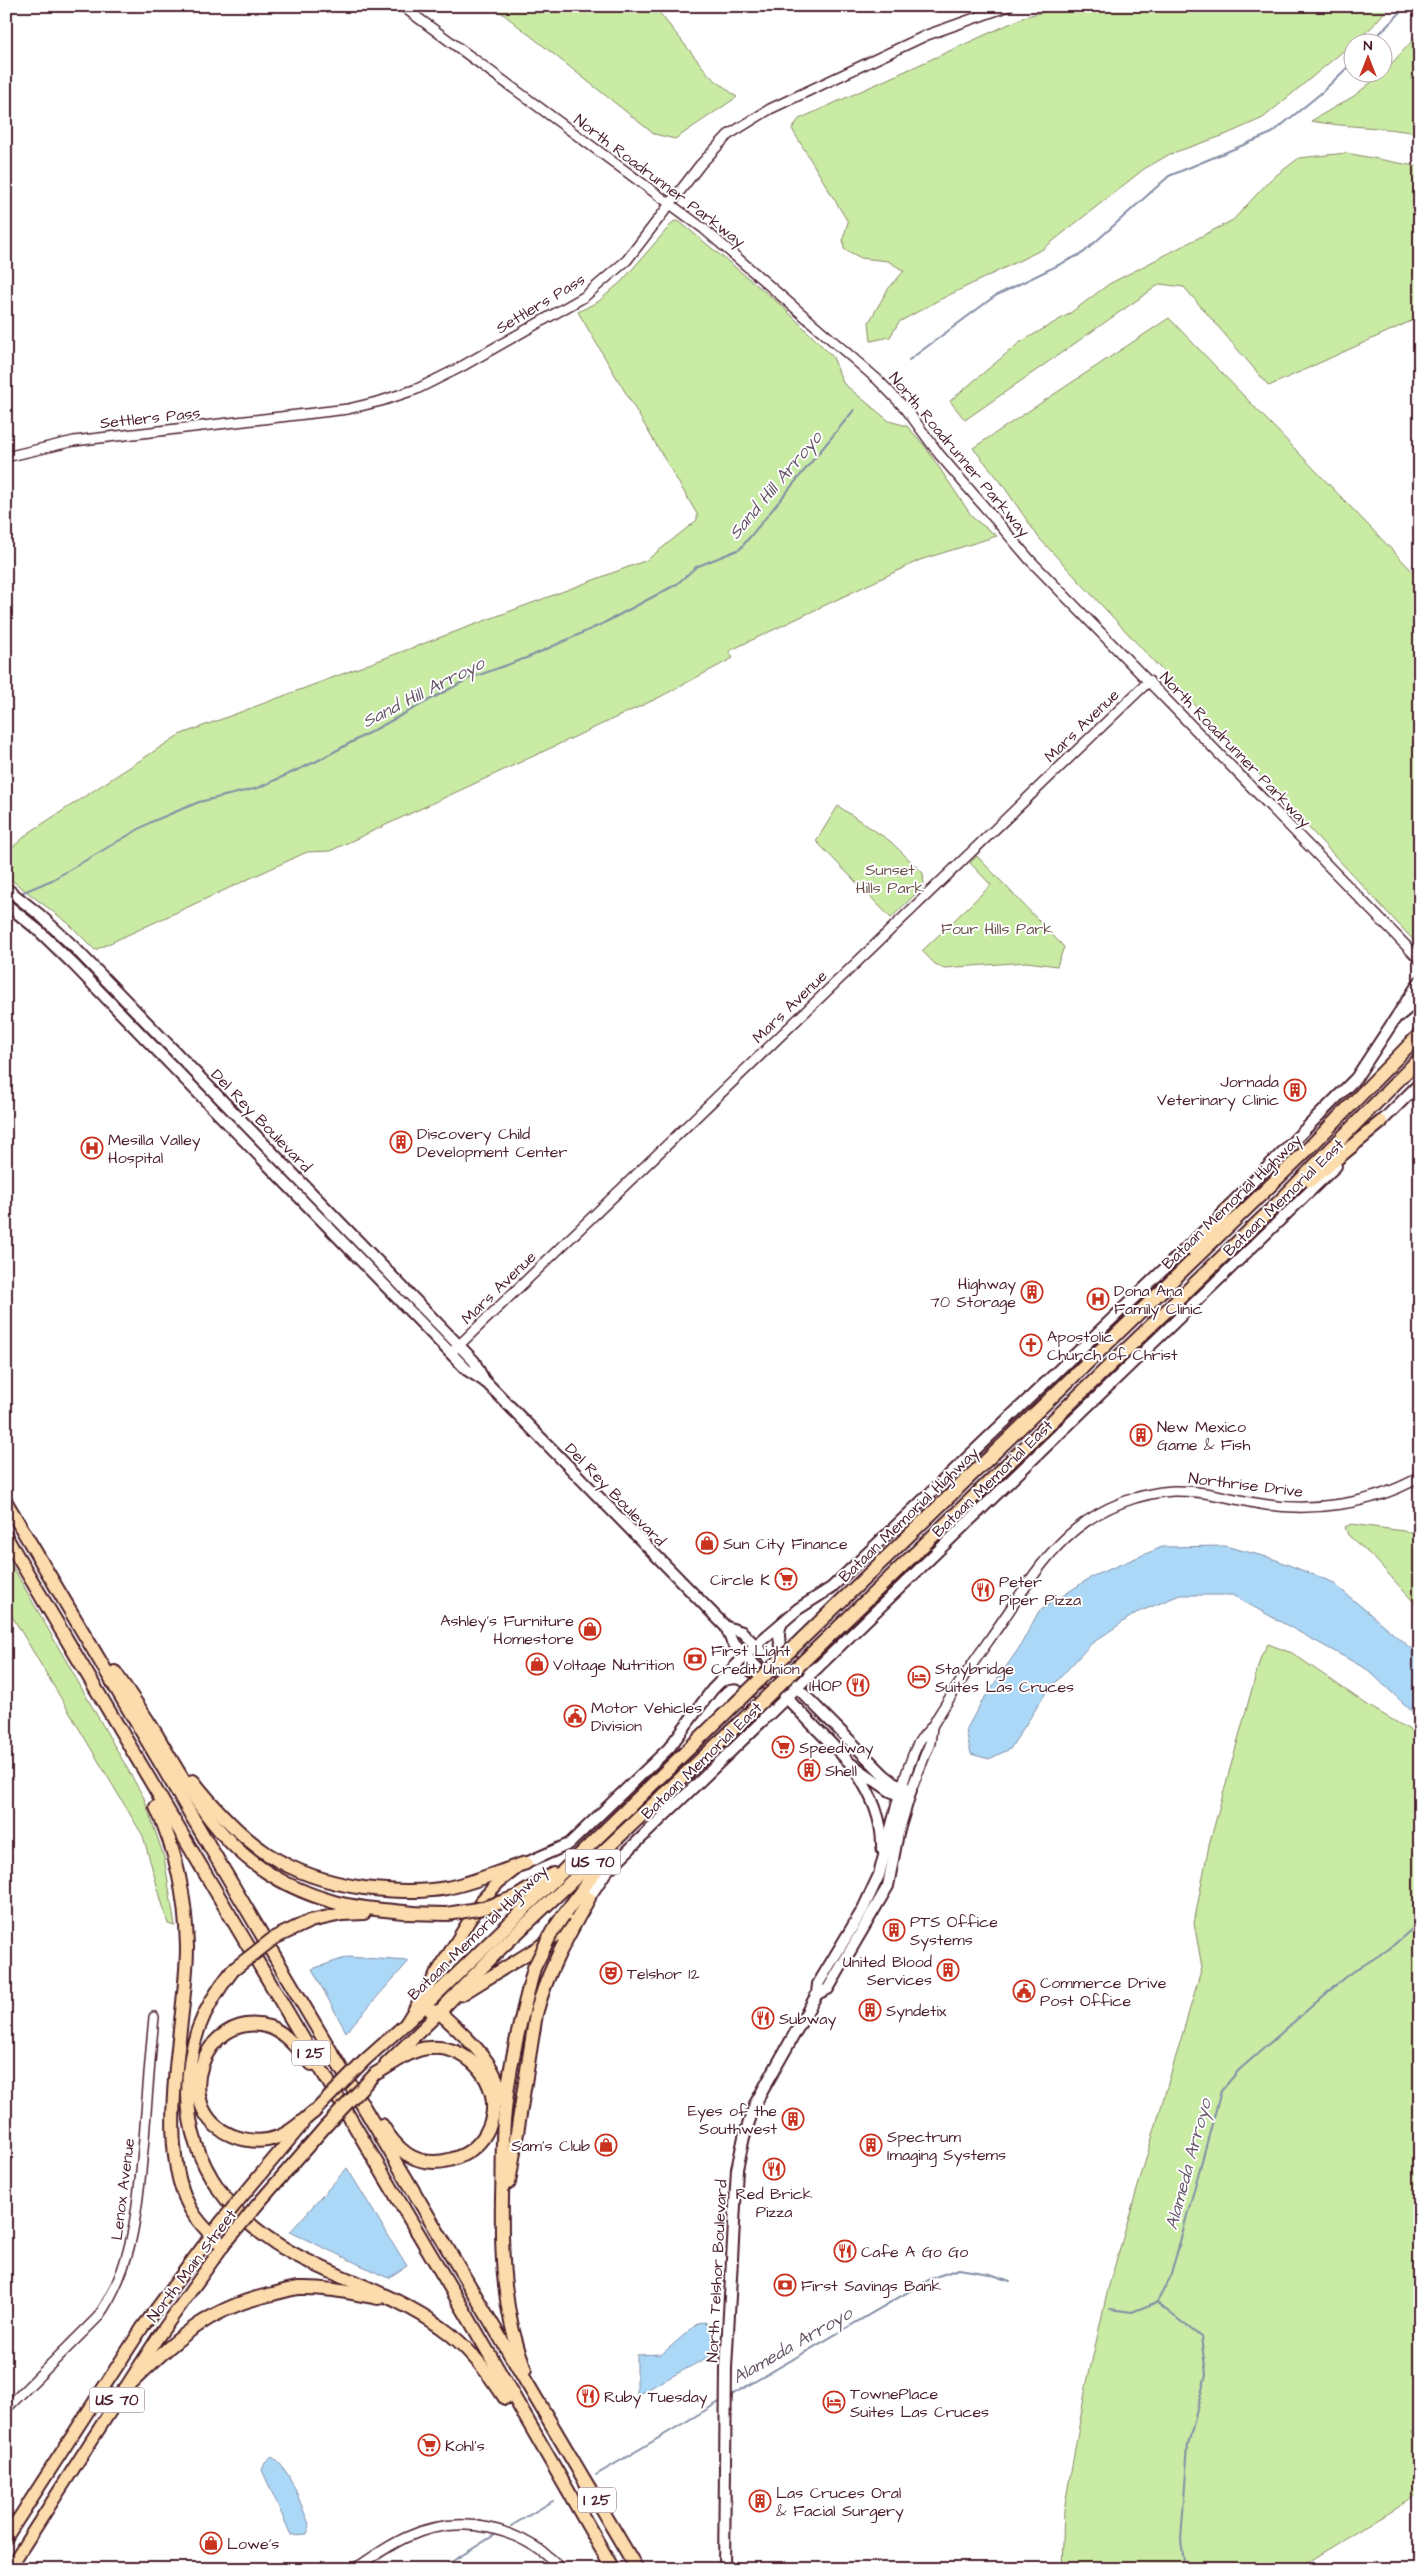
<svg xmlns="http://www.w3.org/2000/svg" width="1426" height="2575" font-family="'Architects Daughter',sans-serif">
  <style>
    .green { fill: #c9eba4; stroke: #8a8568 }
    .water { fill: #abd8f7; stroke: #848ea5 }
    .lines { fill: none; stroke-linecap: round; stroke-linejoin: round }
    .stream { stroke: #848ea5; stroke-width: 2 }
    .tertiary-casing { stroke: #4a1f2b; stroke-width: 12 }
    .secondary-casing { stroke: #4a1f2b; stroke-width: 14 }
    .primary-casing { stroke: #4a1f2b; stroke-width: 15 }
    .trunk-casing { stroke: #4a1f2b; stroke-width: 15 }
    .motorway-casing { stroke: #4a1f2b; stroke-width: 16 }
    .tertiary { stroke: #fff; stroke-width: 9 }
    .secondary { stroke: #fff; stroke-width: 10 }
    .primary { stroke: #fcdcac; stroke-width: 11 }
    .trunk { stroke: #fcdcac; stroke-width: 11 }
    .motorway { stroke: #fcdcac; stroke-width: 12 }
    .primary-bridge-casing { stroke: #4a1f2b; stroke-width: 15; stroke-linecap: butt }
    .trunk-bridge-casing { stroke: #4a1f2b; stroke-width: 15; stroke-linecap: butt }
    .motorway-bridge-casing { stroke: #4a1f2b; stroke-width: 16; stroke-linecap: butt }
    .primary-bridge { stroke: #fcdcac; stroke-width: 11 }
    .trunk-bridge { stroke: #fcdcac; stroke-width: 11 }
    .motorway-bridge { stroke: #fcdcac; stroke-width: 12 }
    .labels { text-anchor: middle; stroke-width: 4; stroke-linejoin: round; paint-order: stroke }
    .shield { fill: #fff; stroke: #80626b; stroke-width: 1 }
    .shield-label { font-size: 15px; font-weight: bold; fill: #4a1f2b }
    .street-label { font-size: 16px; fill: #4a1f2b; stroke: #fff }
    .park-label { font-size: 16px; fill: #6a5249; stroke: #fff }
    .poi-label { font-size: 16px; fill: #4a1f2b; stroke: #fff; text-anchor: start }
    .water-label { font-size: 18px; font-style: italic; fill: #675668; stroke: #fff }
  </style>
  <rect width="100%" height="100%" fill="#fff"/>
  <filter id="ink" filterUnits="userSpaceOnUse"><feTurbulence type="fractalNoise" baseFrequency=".02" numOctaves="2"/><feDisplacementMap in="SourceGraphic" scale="10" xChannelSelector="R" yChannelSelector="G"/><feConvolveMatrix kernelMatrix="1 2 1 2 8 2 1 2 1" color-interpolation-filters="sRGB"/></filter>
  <g filter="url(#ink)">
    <g class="green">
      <path d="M493,6H654L710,76L737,97L675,139L654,134Z"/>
      <path d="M1067,6H1390L1371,28L1263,118L1225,135L1170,154L1144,169L1043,249L939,300L899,322L890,337L871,341L869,322L888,289L904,271L888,261L861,258L844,249L843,239L848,222L792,129L799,119L1027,16Z"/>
      <path d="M1420,32V134C1384,126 1348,128 1311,121L1354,96L1384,72Z"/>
      <path d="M1346,153L1420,167V317L1269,386L1184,287L1160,284L965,420L950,401L1019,343L1069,314L1109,284L1233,220L1270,180L1299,158Z"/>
      <path d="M674,221L680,222L781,305L833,357L843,383L889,421L907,426L924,445L973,518L997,536L920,560L729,651L733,658L658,698L330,851L307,852L95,950L68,923L6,876V853L30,832L179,735L647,560L697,520V514L578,312L599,301L622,281Z"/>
      <path d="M1169,318L1420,579V944L1415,942L1039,538L1000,481L973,448Z"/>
      <path d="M838,806L890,841L923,873L924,886L891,918L816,841Z"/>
      <path d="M977,856L1064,947L1057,966L1027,962L944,968L935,964L922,951L991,885L970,863Z"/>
      <path d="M1351,1524L1411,1532L1420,1535V1609L1375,1559L1348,1535L1345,1527Z"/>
      <path d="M6,1555L144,1798L164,1857L175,1926L168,1924L143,1836L6,1606Z"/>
      <path d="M1268,1644L1292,1653L1369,1706L1420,1736V2428L1411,2433L1420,2450V2493L1296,2569H1062L1064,2510L1086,2387L1108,2289L1202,1967L1194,1923L1209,1845L1261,1656Z"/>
    </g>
    <g class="water">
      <path d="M1225,1546L1271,1558L1332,1582L1420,1656V1719L1368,1670L1232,1595H1180L1136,1613L1091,1644L1046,1693L1010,1749L989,1759L971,1754L966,1730L981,1703L1019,1648L1039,1611L1093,1576L1162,1547Z"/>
      <path d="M348,1957L409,1961L346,2032L312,1969Z"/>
      <path d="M347,2168L407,2266L388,2278L290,2232Z"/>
      <path d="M705,2322L713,2329L712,2355L637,2395V2355L662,2354L698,2323Z"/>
      <path d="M272,2457C292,2470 300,2505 310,2526L307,2534L291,2535L262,2470L265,2463Z"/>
    </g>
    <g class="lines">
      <g class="stream">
        <path d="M1371,42L1407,6"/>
        <path d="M909,360L995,296L1083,253L1169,176L1272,133L1320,94L1354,61"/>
        <path d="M19,894L52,880L151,822L199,802L258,788L317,761L468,679L529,657L602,624L677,584L696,567L740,549L854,410"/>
        <path d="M1157,2303L1201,2337L1206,2374L1188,2445L1181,2540L1185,2569"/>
        <path d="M1110,2309L1132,2312L1157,2302L1170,2278L1221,2091L1239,2070L1345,1977L1389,1949L1420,1922"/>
        <path d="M730,2396L932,2278L959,2269L990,2274L1010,2281"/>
        <path d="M596,2475L721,2401"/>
        <path d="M511,2526L553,2501"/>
        <path d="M440,2569L493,2536"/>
      </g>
      <g class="tertiary-casing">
        <g id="tertiary">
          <path d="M402,6L704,229L878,380L906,409L939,454L1030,560L1420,960"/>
          <path d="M6,457L74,441L348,409L381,401L417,389L459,368L584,297L627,260L700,165L728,135L770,109L927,35L1009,6"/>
          <path d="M454,1350L1149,681"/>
          <path d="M902,1786C907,1772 911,1757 918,1744C921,1736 930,1731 934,1723C956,1686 981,1652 1005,1617C1026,1586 1047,1552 1076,1529C1103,1507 1139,1493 1173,1491C1202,1490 1228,1498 1255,1503C1310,1513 1371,1505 1420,1477"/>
          <path d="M911,1790L930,1743L932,1727"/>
          <path d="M6,2409L97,2318C135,2266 138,2202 144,2139C147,2099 150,2058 154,2017"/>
          <path d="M355,2569C372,2557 389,2545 407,2537C461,2512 521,2527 562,2569"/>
        </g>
      </g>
      <g class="secondary-casing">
        <g id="secondary">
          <path d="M6,888L40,915L74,947L474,1361L485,1382"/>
          <path d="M6,904L39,931L73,964L467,1370L486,1382L726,1627L732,1642L850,1763L890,1791L908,1798"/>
          <path d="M1399,1016L1410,1007L1420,1005"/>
          <path d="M1377,1126L1420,1083"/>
          <path d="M1225,1210L1356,1078L1420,981"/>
          <path d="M781,1625C772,1646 795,1673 818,1667"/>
          <path d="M726,1627L742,1632L884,1775L893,1782L911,1790L898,1833L888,1886L828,1989L817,1994"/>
          <path d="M721,1681C727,1679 734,1677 740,1679C756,1685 770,1703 764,1719"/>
          <path d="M855,1770C871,1794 883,1819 882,1849"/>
          <path d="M526,1863L569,1844L669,1748L712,1690L755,1646L798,1609L831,1588L1206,1229"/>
          <path d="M589,1898L606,1872L1336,1166"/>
          <path d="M724,2569L726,2368L737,2169L744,2137L755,2104L817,1994L818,1984L863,1909L879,1875L902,1786"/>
        </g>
      </g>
      <g class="primary-casing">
        <g id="primary">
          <path d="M245,2193L302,2125"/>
          <path d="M6,2538L142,2328L221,2222"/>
          <path d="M9,2569L158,2337L223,2246"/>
        </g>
      </g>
      <g class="trunk-casing">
        <g id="trunk">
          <path d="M461,1995L564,1931L572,1922"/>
          <path d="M406,2023L482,1900L499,1882L516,1869"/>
          <path d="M365,2060L411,2019"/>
          <path d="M386,2064L444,2008"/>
          <path d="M257,2205L325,2127"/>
          <path d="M223,2246L235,2232"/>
        </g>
      </g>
      <g class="motorway-casing">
        <g id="motorway">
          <path d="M1310,1181L1381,1122"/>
          <path d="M1194,1251L1230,1206"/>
          <path d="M6,1502L637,2569"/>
          <path d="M6,1537L469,2319L613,2569"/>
          <path d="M803,1638L1306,1151L1420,1034"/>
          <path d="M815,1650L1277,1204L1420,1058"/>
          <path d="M115,1672C130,1695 146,1716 159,1739C205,1819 241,1876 334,1902C359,1909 388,1910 413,1913"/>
          <path d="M193,1781C242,1843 284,1877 364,1888C392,1891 418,1893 447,1888C473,1883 500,1871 526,1863"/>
          <path d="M156,1807C176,1850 186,1900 187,1947C187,2022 151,2153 195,2216C203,2227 213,2237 223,2246"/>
          <path d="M502,1902L516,1897L553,1874"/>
          <path d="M407,1913L447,1914"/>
          <path d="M563,1916L601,1864"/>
          <path d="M310,1921L342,1914L364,1913"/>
          <path d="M233,1970C201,2010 188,2044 188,2095C189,2165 233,2222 294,2254C342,2280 397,2295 442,2328C468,2346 488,2372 505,2398"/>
          <path d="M431,2011L439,2012C466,2037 498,2063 502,2101"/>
          <path d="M439,2012L500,1949L749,1714"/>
          <path d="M416,2014L737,1702"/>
          <path d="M312,2064C299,2052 286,2032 269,2027C204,2008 167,2110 233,2136C247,2141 263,2143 278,2137C292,2132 303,2120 315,2111"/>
          <path d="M375,2074C392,2065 410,2049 429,2048C473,2043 509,2093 486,2133C472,2159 432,2171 407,2154C397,2147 388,2135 382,2125"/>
          <path d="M509,2183L536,2014C547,1971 568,1936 589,1898"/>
          <path d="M525,2369C503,2314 501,2255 502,2197C503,2171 502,2146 504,2121C508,2069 521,2018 534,1968"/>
          <path d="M122,2392C170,2345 205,2308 273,2294C281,2292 290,2289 299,2288C326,2287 352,2293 378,2298"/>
        </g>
      </g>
      <use href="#tertiary" class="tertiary"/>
      <use href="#secondary" class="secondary"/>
      <use href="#primary" class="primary"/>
      <use href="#trunk" class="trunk"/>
      <use href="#motorway" class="motorway"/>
      <g class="primary-bridge-casing">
        <path id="primary-bridge" d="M221,2222L245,2193"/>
      </g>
      <g class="trunk-bridge-casing">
        <g id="trunk-bridge">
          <path d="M315,2111L365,2060"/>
          <path d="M325,2127L375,2074"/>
          <path d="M235,2232L257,2205"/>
        </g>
      </g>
      <g class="motorway-bridge-casing">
        <g id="motorway-bridge">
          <path d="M737,1702L803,1638"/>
          <path d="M749,1714L815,1650"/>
          <path d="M447,1914L483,1908L502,1902"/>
          <path d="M534,1968L552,1932L563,1916"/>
          <path d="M233,1970L274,1938L310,1921"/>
        </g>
      </g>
      <use href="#primary-bridge" class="primary-bridge"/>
      <use href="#trunk-bridge" class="trunk-bridge"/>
      <use href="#motorway-bridge" class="motorway-bridge"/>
    </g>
  </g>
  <defs>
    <g id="building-ring" transform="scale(1.125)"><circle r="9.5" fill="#fff" stroke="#c8321e" stroke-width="1.5"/><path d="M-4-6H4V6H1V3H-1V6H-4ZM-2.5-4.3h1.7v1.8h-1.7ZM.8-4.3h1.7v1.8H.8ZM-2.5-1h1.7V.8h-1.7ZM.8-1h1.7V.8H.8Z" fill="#c8321e"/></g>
    <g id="hospital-ring" transform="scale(1.125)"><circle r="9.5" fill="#fff" stroke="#c8321e" stroke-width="1.5"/><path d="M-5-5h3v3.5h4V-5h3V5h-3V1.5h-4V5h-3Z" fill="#c8321e"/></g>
    <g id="church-ring" transform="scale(1.125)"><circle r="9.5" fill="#fff" stroke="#c8321e" stroke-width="1.5"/><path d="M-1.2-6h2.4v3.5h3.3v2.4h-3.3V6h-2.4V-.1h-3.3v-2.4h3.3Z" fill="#c8321e"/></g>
    <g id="shop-ring" transform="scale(1.125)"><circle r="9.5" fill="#fff" stroke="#c8321e" stroke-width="1.5"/><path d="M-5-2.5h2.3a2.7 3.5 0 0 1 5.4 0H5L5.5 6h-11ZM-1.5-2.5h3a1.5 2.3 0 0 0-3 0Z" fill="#c8321e"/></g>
    <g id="supermarket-ring" transform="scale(1.125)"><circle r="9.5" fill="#fff" stroke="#c8321e" stroke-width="1.5"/><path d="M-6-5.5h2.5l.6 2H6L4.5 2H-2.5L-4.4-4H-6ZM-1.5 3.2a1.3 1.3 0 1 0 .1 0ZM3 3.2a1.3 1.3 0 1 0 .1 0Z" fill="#c8321e"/></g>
    <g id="restaurant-ring" transform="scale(1.125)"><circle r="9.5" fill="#fff" stroke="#c8321e" stroke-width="1.5"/><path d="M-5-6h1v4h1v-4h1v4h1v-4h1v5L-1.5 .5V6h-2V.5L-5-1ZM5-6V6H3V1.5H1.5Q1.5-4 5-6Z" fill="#c8321e"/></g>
    <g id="bank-ring" transform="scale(1.125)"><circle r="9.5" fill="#fff" stroke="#c8321e" stroke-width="1.5"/><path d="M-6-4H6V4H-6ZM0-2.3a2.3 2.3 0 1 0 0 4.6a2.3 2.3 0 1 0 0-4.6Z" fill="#c8321e"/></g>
    <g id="hotel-ring" transform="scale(1.125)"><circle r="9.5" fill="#fff" stroke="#c8321e" stroke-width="1.5"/><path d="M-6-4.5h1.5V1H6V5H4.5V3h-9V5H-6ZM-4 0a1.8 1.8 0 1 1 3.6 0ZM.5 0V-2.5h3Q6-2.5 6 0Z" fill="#c8321e"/></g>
    <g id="civic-ring" transform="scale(1.125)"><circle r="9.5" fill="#fff" stroke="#c8321e" stroke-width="1.5"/><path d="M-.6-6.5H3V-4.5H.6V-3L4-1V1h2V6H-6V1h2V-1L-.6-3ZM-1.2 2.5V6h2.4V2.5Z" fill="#c8321e"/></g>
    <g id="theatre-ring" transform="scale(1.125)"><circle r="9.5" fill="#fff" stroke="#c8321e" stroke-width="1.5"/><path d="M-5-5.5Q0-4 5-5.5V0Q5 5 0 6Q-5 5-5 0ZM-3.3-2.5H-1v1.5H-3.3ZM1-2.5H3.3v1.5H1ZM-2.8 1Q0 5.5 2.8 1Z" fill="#c8321e"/></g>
  </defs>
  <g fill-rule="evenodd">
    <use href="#building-ring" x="1295" y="1090"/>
    <use href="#building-ring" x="401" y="1142"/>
    <use href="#hospital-ring" x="92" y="1148"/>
    <use href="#building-ring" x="1032" y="1292"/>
    <use href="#hospital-ring" x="1098" y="1299"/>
    <use href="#church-ring" x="1031" y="1345"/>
    <use href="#building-ring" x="1141" y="1435"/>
    <use href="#shop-ring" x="707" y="1543"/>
    <use href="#supermarket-ring" x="786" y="1579"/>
    <use href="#restaurant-ring" x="983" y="1590"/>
    <use href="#shop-ring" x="590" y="1629"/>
    <use href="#bank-ring" x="695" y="1659"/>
    <use href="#shop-ring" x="537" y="1664"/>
    <use href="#hotel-ring" x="919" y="1677"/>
    <use href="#restaurant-ring" x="858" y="1685"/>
    <use href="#civic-ring" x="575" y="1716"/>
    <use href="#supermarket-ring" x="783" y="1747"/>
    <use href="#building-ring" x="809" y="1770"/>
    <use href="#building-ring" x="894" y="1930"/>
    <use href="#building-ring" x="948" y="1970"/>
    <use href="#theatre-ring" x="611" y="1973"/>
    <use href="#civic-ring" x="1024" y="1991"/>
    <use href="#building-ring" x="870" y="2010"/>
    <use href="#restaurant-ring" x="763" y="2018"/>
    <use href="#building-ring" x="793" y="2119"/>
    <use href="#shop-ring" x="606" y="2145"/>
    <use href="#building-ring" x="871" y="2145"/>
    <use href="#restaurant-ring" x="774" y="2169"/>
    <use href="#restaurant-ring" x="845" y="2251"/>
    <use href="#bank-ring" x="785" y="2285"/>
    <use href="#restaurant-ring" x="588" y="2396"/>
    <use href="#hotel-ring" x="834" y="2402"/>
    <use href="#supermarket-ring" x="429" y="2445"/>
    <use href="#building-ring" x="760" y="2501"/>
    <use href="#shop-ring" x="211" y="2543"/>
  </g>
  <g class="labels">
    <g class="shield">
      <rect x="565.5" y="1849.5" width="55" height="25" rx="4"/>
      <rect x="292" y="2040.5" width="38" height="25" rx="4"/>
      <rect x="89.5" y="2387.5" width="55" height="25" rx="4"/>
      <rect x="578" y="2487.5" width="38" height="25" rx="4"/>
    </g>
    <g class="shield-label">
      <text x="593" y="1867">US 70</text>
      <text x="311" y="2058">I 25</text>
      <text x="117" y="2405">US 70</text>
      <text x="597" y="2505">I 25</text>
    </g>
    <g class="street-label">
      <text transform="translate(660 180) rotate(37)" y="6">North Roadrunner Parkway</text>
      <text transform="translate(540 303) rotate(-31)" y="6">Settlers Pass</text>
      <text transform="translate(150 417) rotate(-6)" y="6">Settlers Pass</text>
      <text transform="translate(960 454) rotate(50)" y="6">North Roadrunner Parkway</text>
      <text transform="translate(1081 725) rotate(-44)" y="6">Mars Avenue</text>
      <text transform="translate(1236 749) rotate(46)" y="6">North Roadrunner Parkway</text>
      <text transform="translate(789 1006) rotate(-44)" y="6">Mars Avenue</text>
      <text transform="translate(262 1120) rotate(46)" y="6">Del Rey Boulevard</text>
      <text transform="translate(1283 1197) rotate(-44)" y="6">Bataan Memorial East</text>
      <text transform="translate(1231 1201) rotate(-44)" y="6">Bataan Memorial Highway</text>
      <text transform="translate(498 1287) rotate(-44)" y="6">Mars Avenue</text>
      <text transform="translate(992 1478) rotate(-44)" y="6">Bataan Memorial East</text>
      <text transform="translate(1246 1484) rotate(7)" y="6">Northrise Drive</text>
      <text transform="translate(616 1494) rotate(46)" y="6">Del Rey Boulevard</text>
      <text transform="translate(908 1514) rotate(-44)" y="6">Bataan Memorial Highway</text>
      <text transform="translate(701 1760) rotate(-44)" y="6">Bataan Memorial East</text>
      <text transform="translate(477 1932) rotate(-44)" y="6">Bataan Memorial Highway</text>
      <text transform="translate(122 2189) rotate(-83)" y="6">Lenox Avenue</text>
      <text transform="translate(191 2265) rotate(-53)" y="6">North Main Street</text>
      <text transform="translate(716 2271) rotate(-87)" y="6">North Telshor Boulevard</text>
    </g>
    <g class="park-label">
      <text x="890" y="875">Sunset<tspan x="890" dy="18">Hills Park</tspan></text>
      <text x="997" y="934">Four Hills Park</text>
    </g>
    <g class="poi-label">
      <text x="1279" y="1087" text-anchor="end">Jornada<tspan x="1279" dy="18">Veterinary Clinic</tspan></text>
      <text x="417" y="1139">Discovery Child<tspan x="417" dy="18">Development Center</tspan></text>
      <text x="108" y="1145">Mesilla Valley<tspan x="108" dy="18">Hospital</tspan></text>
      <text x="1016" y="1289" text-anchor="end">Highway<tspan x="1016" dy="18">70 Storage</tspan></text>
      <text x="1114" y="1296">Dona Ana<tspan x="1114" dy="18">Family Clinic</tspan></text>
      <text x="1047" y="1342">Apostolic<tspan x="1047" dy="18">Church of Christ</tspan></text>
      <text x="1157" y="1432">New Mexico<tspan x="1157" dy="18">Game &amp; Fish</tspan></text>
      <text x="723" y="1549">Sun City Finance</text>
      <text x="770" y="1585" text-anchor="end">Circle K</text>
      <text x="999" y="1587">Peter<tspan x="999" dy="18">Piper Pizza</tspan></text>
      <text x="574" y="1626" text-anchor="end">Ashley's Furniture<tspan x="574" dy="18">Homestore</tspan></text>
      <text x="711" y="1656">First Light<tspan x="711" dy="18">Credit Union</tspan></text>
      <text x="553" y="1670">Voltage Nutrition</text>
      <text x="935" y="1674">Staybridge<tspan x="935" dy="18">Suites Las Cruces</tspan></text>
      <text x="842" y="1691" text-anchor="end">IHOP</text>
      <text x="591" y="1713">Motor Vehicles<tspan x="591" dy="18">Division</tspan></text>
      <text x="799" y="1753">Speedway</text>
      <text x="825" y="1776">Shell</text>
      <text x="910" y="1927">PTS Office<tspan x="910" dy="18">Systems</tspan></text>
      <text x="932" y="1967" text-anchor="end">United Blood<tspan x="932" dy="18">Services</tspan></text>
      <text x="627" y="1979">Telshor 12</text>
      <text x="1040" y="1988">Commerce Drive<tspan x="1040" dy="18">Post Office</tspan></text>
      <text x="886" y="2016">Syndetix</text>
      <text x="779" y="2024">Subway</text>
      <text x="777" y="2116" text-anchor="end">Eyes of the<tspan x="777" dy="18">Southwest</tspan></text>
      <text x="887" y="2142">Spectrum<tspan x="887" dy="18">Imaging Systems</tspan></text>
      <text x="590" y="2151" text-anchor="end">Sam's Club</text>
      <text x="774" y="2199" text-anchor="middle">Red Brick<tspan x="774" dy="18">Pizza</tspan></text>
      <text x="861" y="2257">Cafe A Go Go</text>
      <text x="801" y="2291">First Savings Bank</text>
      <text x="850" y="2399">TownePlace<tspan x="850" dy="18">Suites Las Cruces</tspan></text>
      <text x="604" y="2402">Ruby Tuesday</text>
      <text x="445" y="2451">Kohl's</text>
      <text x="776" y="2498">Las Cruces Oral<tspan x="776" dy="18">&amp; Facial Surgery</tspan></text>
      <text x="227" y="2549">Lowe's</text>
    </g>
    <g class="water-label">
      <text transform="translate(775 485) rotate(-50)" y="6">Sand Hill Arroyo</text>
      <text transform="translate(423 692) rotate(-27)" y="6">Sand Hill Arroyo</text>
      <text transform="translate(1188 2164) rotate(-75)" y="6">Alameda Arroyo</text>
      <text transform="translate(792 2345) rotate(-30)" y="6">Alameda Arroyo</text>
    </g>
  </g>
  <rect width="1426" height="2575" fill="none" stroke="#fff" stroke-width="25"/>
  <rect x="12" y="12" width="1401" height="2550" fill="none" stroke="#4a1f2b" stroke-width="2" filter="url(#ink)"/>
  <g transform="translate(1368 58)"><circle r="24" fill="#ffffff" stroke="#b7a5aa"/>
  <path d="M0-4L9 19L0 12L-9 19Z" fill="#c8321e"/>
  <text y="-8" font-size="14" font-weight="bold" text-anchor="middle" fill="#4a1f2b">N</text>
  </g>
</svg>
